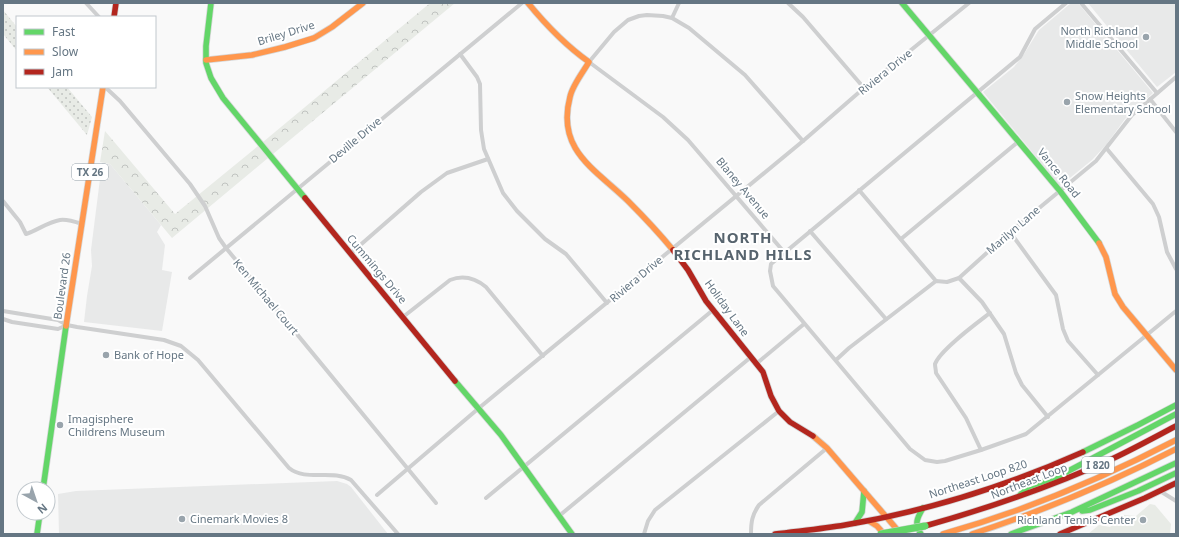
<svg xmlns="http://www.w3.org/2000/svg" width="1179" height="537" font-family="'Noto Sans',sans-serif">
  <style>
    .built { fill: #e8e9e9 }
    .grass { fill: url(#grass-dots) }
    .park { fill: url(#park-crowns) }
    .pitch { fill: #e8ebe6 }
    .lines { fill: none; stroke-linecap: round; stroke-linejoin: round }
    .fast-casing { stroke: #d5d6d7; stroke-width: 7 }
    .slow-casing { stroke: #d5d6d7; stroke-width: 7 }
    .jam-casing { stroke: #d5d6d7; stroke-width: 7 }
    .street { stroke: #cecfd0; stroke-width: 4 }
    .fast { stroke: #63d668; stroke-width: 5.5 }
    .slow { stroke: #ff974d; stroke-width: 5.5 }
    .jam { stroke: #b3261e; stroke-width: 5.5 }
    .fast-bridge-casing { stroke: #d5d6d6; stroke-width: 8; stroke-linecap: butt }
    .fast-bridge { stroke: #63d668; stroke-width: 7 }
    .poi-dot { fill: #99a4ac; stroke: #fff; stroke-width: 1.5 }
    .labels { text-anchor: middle; stroke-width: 4; stroke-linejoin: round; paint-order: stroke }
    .shield { fill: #fff; stroke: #939fa8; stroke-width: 1 }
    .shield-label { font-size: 10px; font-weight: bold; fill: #657683 }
    .poi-label { font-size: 11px; fill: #657683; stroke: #fff; text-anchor: start }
    .street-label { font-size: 11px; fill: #657683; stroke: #fff }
    .district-label { font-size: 15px; font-weight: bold; letter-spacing: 1px; fill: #57646e; stroke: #fff }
  </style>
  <defs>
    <pattern id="grass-dots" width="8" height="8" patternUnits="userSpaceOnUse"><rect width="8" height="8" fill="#e8ebe6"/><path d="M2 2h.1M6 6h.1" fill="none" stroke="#c0c3c0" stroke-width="1.8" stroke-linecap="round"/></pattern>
    <pattern id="park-crowns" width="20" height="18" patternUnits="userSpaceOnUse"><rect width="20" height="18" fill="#e8ebe6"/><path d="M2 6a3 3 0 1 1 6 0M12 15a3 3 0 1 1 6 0" fill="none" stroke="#c0c3c0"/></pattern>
  </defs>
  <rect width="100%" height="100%" fill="#f9f9f9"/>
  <g class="built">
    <path d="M1071,3H1078L1153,93L1125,119L1106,145L1092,160L1060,186L983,92L1014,67L1024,54L1039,30Z"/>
    <path d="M1088,3H1176V72L1157,87Z"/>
    <path d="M102,163L110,164L161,225L157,232L165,245L162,270L172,272L162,331L84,322L87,296L92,266L91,250Z"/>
    <path d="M337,481L347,484L351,487L388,534H59L58,494L76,491Z"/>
  </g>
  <g class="grass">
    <path d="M3,10L17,27V51L3,34Z"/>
    <path d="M47,87H67L92,117L87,135Z"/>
  </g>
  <g class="park">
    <path d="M430,3H455L273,154L263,142Z"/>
    <path d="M105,131L175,214L258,146L268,158L172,238L110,164L100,162Z"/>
  </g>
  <path class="pitch" d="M1150,504L1155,505L1171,524L1170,534H1088L1099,525L1110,527L1124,515L1136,516Z"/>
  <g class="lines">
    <g class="fast-casing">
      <g id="fast">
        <path d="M211,3L206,46V63L211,78L223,98L305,198"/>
        <path d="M902,3L1060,191L1099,243"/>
        <path d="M455,381L501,435L572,534"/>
        <path d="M1083,452L1138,425L1176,405"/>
        <path d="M43,489L66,326"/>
        <path d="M1020,495L1028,487L1059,476L1176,414"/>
        <path d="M1082,511L1090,510L1138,491L1176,473"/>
        <path d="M855,523L862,512L864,491"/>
        <path d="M37,534L40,513"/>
        <path d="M921,534C914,524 917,518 923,508"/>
        <path d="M1011,534L1072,512L1176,463"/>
      </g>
    </g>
    <g class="slow-casing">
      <g id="slow">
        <path d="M528,3C546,25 565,45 589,62C583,72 572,86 570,97C556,150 595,169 628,201C643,216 659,233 673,250"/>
        <path d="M206,60L252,55L285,47L314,38L332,27L363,3"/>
        <path d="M1099,243L1106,257L1115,294L1123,307L1176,370"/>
        <path d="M66,326L103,87"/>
        <path d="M813,436L827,448L901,534"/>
        <path d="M869,521L877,526L884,534"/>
        <path d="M943,534C1025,511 1101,479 1176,440"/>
        <path d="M972,534C1043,511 1110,483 1176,449"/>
      </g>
    </g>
    <g class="jam-casing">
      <g id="jam">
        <path d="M114,17L116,3"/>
        <path d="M305,198L455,381"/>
        <path d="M673,250L688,270L706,301L763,372L771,396L779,411L790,422L813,436"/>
        <path d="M925,526C989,508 1053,486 1114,458C1135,448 1155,437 1176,426"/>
        <path d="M775,534C798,531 822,529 845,525C927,511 1007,486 1083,452"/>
        <path d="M1060,534L1145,498L1176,483"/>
      </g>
    </g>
    <g class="street">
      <path d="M86,3L99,17"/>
      <path d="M788,3L803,17L864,88"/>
      <path d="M1066,3L1035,29L1020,57L771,264L770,271L773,286L910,449L925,460L937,462L945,461L981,450L1026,434L1176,311"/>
      <path d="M1081,3L1157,93"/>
      <path d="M672,18L679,3"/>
      <path d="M460,54L477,77L480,84L481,130L484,149L503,193L517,211L545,239L566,254L607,303"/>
      <path d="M105,87L120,101L190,184L205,206L219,238L226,248L436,503"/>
      <path d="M1150,99L1176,132"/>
      <path d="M1107,149L1153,204L1159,217L1167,252L1176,269"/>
      <path d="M859,190L936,281"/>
      <path d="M3,201L20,222L26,234C38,230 48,222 60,220C66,219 76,222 82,224"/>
      <path d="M810,231L886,319"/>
      <path d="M1010,232L1056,295L1063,329L1068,341L1098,375"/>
      <path d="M901,239L1019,141"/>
      <path d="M784,252L688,140L663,117L589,62L614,32L628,20L639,16L647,15L663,16L672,18L689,28L745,75L803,141"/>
      <path d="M350,254L421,192L447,173L488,159"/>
      <path d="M190,278L522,3"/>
      <path d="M959,278L982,302L1004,334L1016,373L1022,385L1048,417"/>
      <path d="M3,311L58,320L67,325L77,327L164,340L181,346L198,360L289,468C306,482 332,469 351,480L398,534"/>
      <path d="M403,317L450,280C463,275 475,278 486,287L543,356"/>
      <path d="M3,319L12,322L58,329L67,325"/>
      <path d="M836,360L849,348L936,281L947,282L959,278L1010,232L1096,161L1132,115L1176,77"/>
      <path d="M756,364L804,324"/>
      <path d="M981,450L966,418L936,373C936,370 935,367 935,364C940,350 977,323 990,313"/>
      <path d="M1160,491L1176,501"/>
      <path d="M377,495L479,408L803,141L864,88L969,3"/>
      <path d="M486,498L713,310"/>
      <path d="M559,516L751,357"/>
      <path d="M644,534L648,521L655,510L779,411"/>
      <path d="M751,534C751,522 752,515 759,505L827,448"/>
    </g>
    <use href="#fast" class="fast"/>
    <use href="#slow" class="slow"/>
    <use href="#jam" class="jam"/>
    <g class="fast-bridge-casing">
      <path id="fast-bridge" d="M881,534L925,526"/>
    </g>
    <use href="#fast-bridge" class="fast-bridge"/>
  </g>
  <g class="poi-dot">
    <circle cx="1146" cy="37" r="4"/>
    <circle cx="1067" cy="102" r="4"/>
    <circle cx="106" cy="355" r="4"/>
    <circle cx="60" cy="425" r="4"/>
    <circle cx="182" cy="519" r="4"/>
    <circle cx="1143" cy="520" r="4"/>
  </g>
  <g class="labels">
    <g class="shield">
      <rect x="72" y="164" width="36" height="16" rx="3"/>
      <rect x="1082" y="457" width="32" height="16" rx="3"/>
    </g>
    <g class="shield-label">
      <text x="90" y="176">TX 26</text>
      <text x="1098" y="469">I 820</text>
    </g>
    <g class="poi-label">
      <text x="1138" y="35" text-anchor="end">North Richland<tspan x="1138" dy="13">Middle School</tspan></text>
      <text x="1075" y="100">Snow Heights<tspan x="1075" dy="13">Elementary School</tspan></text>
      <text x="114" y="359">Bank of Hope</text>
      <text x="68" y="423">Imagisphere<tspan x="68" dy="13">Childrens Museum</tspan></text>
      <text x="190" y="523">Cinemark Movies 8</text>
      <text x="1135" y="524" text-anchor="end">Richland Tennis Center</text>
    </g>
    <g class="street-label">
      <text transform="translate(286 33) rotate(-17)" y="4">Briley Drive</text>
      <text transform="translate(885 72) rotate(-39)" y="4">Riviera Drive</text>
      <text transform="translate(355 140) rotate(-40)" y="4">Deville Drive</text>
      <text transform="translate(1059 173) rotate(51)" y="4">Vance Road</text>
      <text transform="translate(743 188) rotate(50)" y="4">Blaney Avenue</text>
      <text transform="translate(1013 230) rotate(-41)" y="4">Marilyn Lane</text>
      <text transform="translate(377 269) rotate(50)" y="4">Cummings Drive</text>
      <text transform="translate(636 279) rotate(-40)" y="4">Riviera Drive</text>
      <text transform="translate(62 286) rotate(-82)" y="4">Boulevard 26</text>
      <text transform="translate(266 297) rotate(50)" y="4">Ken Michael Court</text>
      <text transform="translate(727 308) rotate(54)" y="4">Holiday Lane</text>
      <text transform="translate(978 479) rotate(-18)" y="4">Northeast Loop 820</text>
      <text transform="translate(1029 481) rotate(-21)" y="4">Northeast Loop</text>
    </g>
    <g class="district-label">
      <text x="743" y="243">NORTH<tspan x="743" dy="17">RICHLAND HILLS</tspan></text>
    </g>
  </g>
  <rect width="1179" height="537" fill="none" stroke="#657683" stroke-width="8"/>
  <rect x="16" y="16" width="140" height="72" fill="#ffffff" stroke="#c1c8cd"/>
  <rect x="24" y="29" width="20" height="6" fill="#63d668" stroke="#c1c8cd"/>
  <text x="52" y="36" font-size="12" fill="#657683">Fast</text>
  <rect x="24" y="49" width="20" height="6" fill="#ff974d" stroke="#c1c8cd"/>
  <text x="52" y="56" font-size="12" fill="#657683">Slow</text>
  <rect x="24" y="69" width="20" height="6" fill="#b3261e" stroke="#c1c8cd"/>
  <text x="52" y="76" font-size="12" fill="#657683">Jam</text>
  <g transform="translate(36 501) rotate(140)"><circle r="19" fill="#ffffff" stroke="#c1c8cd"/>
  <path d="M0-3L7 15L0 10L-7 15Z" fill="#99a4ac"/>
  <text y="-6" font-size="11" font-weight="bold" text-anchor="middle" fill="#657683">N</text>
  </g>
</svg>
